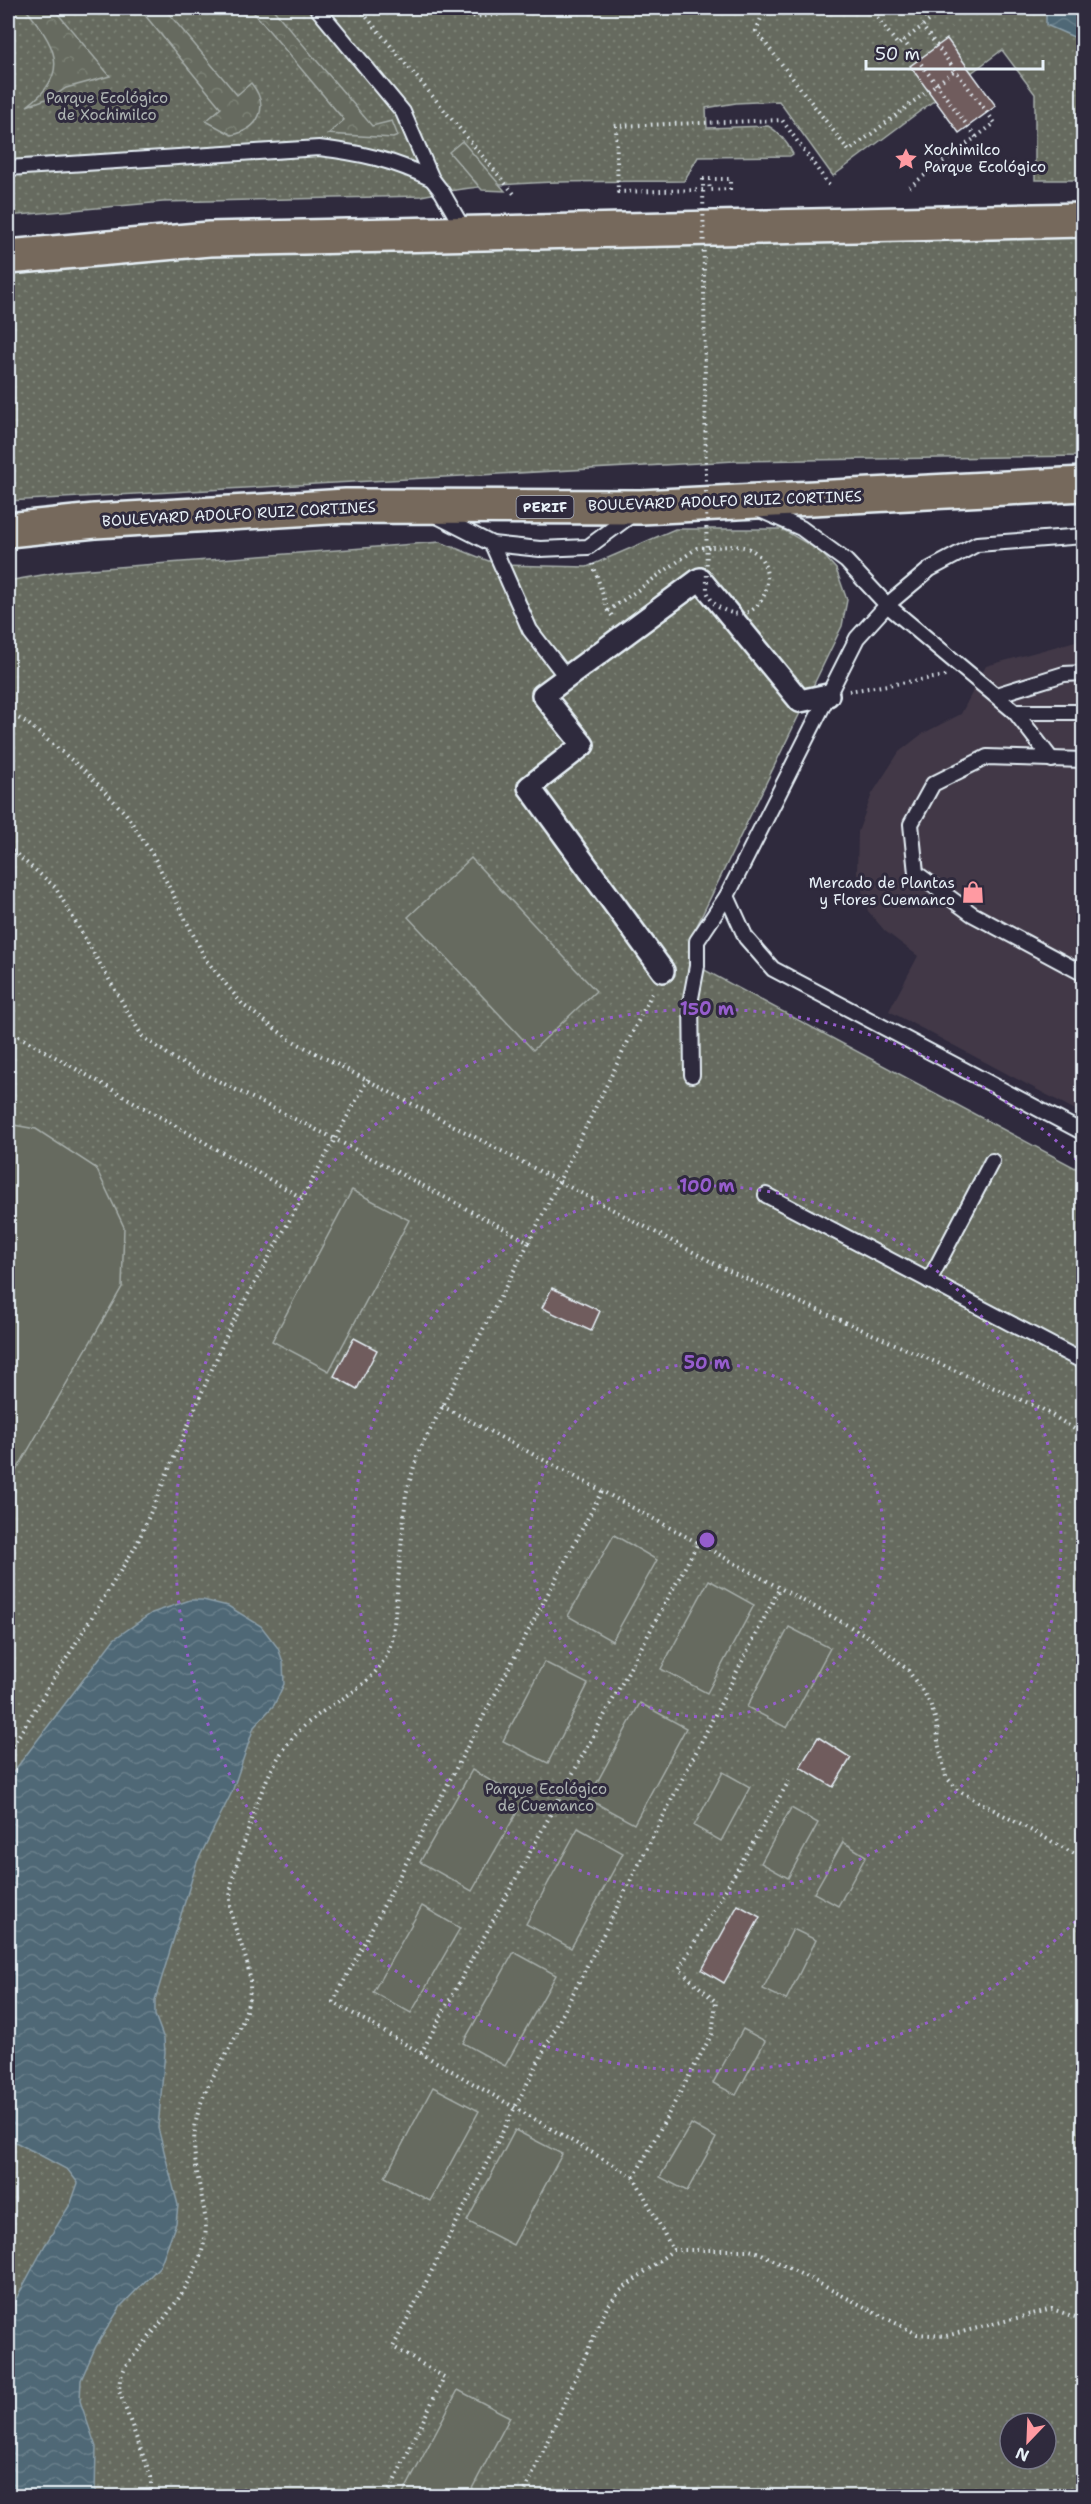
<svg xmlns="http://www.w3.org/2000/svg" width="1091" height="2504" font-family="'Shantell Sans',sans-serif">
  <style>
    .built { fill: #423947 }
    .grass { fill: url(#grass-dots); stroke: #a7aeab; stroke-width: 1.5; fill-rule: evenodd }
    .forest { fill: url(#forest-crowns); stroke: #a7aeab; stroke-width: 1.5 }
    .garden { fill: #666b5e; stroke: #a7aeab; stroke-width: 1.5 }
    .water { fill: url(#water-waves); stroke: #8c9faa; stroke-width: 1.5 }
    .building { fill: #705c5d; stroke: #e8f1f8; stroke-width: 1.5 }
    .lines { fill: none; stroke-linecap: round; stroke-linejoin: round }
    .service-casing { stroke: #e8f1f8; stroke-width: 18 }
    .pedestrian-casing { stroke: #e8f1f8; stroke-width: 26 }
    .trunk-casing { stroke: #e8f1f8; stroke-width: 38 }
    .path { stroke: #e8f1f8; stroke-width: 4; stroke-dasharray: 1.5 4.5; stroke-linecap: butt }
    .service { stroke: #2f2a3d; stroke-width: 14 }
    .pedestrian { stroke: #2f2a3d; stroke-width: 21 }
    .trunk { stroke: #76695c; stroke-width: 33 }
    .path-bridge { stroke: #e8f1f8; stroke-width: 4; stroke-dasharray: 1.5 4.5; stroke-linecap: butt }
    .ring { fill: none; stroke: #965dcd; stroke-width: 3; stroke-dasharray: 3 6 }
    .labels { text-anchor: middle; stroke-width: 6; stroke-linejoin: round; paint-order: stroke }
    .shield { fill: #2f2a3d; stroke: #b0b5c0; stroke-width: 1.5 }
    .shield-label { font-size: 14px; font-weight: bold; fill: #e8f1f8 }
    .park-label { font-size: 15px; fill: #aeb5b3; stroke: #2f2a3d }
    .poi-label { font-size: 15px; fill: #e8f1f8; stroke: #2f2a3d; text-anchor: start }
    .street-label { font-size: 15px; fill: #e8f1f8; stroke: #2f2a3d }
    .centre { fill: #965dcd; stroke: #2f2a3d; stroke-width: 3 }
    .ring-label { font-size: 18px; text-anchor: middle; font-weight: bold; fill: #965dcd; stroke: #2f2a3d; stroke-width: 6; stroke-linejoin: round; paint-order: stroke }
  </style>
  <defs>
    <pattern id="grass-dots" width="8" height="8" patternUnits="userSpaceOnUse" patternTransform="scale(1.5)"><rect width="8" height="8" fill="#666b5e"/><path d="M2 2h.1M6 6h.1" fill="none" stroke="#7c8176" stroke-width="1.8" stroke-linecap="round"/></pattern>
    <pattern id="forest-crowns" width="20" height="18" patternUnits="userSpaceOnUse" patternTransform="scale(1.5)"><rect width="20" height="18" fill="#666b5e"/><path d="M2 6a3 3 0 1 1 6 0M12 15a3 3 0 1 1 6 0" fill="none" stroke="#7c8176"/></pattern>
    <pattern id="water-waves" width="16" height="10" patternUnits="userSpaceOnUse" patternTransform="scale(1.5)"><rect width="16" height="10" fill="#4f6876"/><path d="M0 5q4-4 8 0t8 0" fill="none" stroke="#687e8a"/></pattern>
  </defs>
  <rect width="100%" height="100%" fill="#2f2a3d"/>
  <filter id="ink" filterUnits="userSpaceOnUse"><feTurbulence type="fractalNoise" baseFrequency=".0167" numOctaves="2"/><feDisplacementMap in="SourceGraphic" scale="12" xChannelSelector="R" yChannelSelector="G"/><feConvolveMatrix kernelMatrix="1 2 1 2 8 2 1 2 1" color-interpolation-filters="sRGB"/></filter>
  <g filter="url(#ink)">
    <path class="built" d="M1083,639V1114L889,1011L918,956L885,931L868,911L857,873L858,832L872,794L899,752L922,734L961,714L986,666Z"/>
    <g class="grass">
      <path d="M8,8H1083V180H1035V94L1002,50L833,176L779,101L736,103L706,108L707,128L768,126C778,131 788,143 793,154L790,156L698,157L684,181C597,182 507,178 421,196L163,202L8,216Z"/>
      <path d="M1083,229V456L735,461L8,501V270L222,253Z"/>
      <path d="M675,529H782L820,551L836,569L847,600L842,626L829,653L690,940L697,966L1083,1172V2496H8V581L65,571L440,542L499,565L587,567ZM1010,2423H1046V2459H1010Z"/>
    </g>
    <g class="forest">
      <path d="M25,8H53L110,76L66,88L54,96L27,106C74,72 53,43 25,8Z"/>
      <path d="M139,8H164L237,95L251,83C270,106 260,129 232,135L206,121L221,108Z"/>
      <path d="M250,8H272L372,126L392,121L398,136L393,138L328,134L344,120Z"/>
      <path d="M462,141L499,184L505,191L482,190L449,152Z"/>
    </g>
    <g class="garden">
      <path d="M471,858L596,991L533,1050L408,917Z"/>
      <path d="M8,1124L36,1129L96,1168L124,1227L122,1287L8,1485Z"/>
      <path d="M352,1190L409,1220L329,1371L272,1341Z"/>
      <path d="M614,1535L657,1560L612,1641L568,1616Z"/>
      <path d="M709,1580L754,1605L707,1693L661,1669Z"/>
      <path d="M789,1627L830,1648L787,1728L747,1707Z"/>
      <path d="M544,1662L588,1684L548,1763L503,1741Z"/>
      <path d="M640,1703L686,1728L634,1824L588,1799Z"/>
      <path d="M472,1770L524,1800L472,1891L420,1862Z"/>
      <path d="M723,1772L750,1787L721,1841L694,1826Z"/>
      <path d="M791,1808L818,1823L788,1878L761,1863Z"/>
      <path d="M578,1828L623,1853L571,1948L526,1924Z"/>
      <path d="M843,1842L866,1856L838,1906L814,1893Z"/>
      <path d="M422,1906L460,1928L411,2013L373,1992Z"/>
      <path d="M793,1929L816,1940L786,2000L763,1989Z"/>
      <path d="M514,1952L556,1975L505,2066L463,2043Z"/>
      <path d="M743,2029L765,2041L736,2095L713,2083Z"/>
      <path d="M433,2087L479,2111L430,2201L385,2177Z"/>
      <path d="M691,2124L716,2138L687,2191L660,2177Z"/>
      <path d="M515,2130L562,2154L513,2245L467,2221Z"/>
      <path d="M458,2390L510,2417L468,2496H402Z"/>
    </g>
    <g class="water">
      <path d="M1046,8H1083V41L1046,25Z"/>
      <path d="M190,1600H203L228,1606L261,1626L278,1648L283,1662L284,1684L274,1705L254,1727L232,1792L197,1862L155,2000V2015L164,2039L165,2052L158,2128L178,2205L176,2223L160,2266L121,2306L96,2346L81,2380L80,2401L96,2447L95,2496H8V2314L45,2245L71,2203L78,2183L68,2170L8,2138V1779L114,1639L152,1613Z"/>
    </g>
    <g class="building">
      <path d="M947,39L996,106L959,133L910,66Z"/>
      <path d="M552,1288L600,1311L591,1331L542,1308Z"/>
      <path d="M354,1338L377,1350L357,1389L334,1376Z"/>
      <path d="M818,1737L851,1758L833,1787L800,1767Z"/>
      <path d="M738,1905L760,1917L724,1983L702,1970Z"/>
    </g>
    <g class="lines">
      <g class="service-casing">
        <g id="service">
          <path d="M317,8L403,112L432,179L442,192L465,232"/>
          <path d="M8,168L319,148C362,153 393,160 432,179"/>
          <path d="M760,510L801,528L846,561L887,605L1015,712L1052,760"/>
          <path d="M435,515L492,544L540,549L588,547L634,513"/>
          <path d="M492,544L530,630L567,678"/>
          <path d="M996,695L1064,674L1084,673"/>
          <path d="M1015,712H1084"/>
          <path d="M1084,760L987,757L933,784L911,824L916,873L972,914L1084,974"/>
          <path d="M727,896L746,938L773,969L1084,1133"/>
          <path d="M692,1075L691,998L697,966V941L727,896L857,638L887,605L930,569L977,544L1084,536"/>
          <path d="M766,1195L1084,1362"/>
          <path d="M929,1281L992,1161"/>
        </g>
      </g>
      <g class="pedestrian-casing">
        <path id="pedestrian" d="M663,971L529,787L583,745L543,695L700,579L800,701L828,695"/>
      </g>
      <g class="trunk-casing">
        <g id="trunk">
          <path d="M8,257L209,239L1084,220"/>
          <path d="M8,530L95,521L346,506L641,507L1084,484"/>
        </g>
      </g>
      <g class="path">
        <path d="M359,8L515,195"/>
        <path d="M438,8C467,21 496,17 525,8"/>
        <path d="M765,8L756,31L849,151L955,70"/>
        <path d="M870,8L898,45L929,21L919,8"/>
        <path d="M903,40L976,137"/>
        <path d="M703,179H730V189L710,190L709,183"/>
        <path d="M909,187L995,123L922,26"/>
        <path d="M703,190L618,192L616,126L782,120L831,188"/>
        <path d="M593,564L608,611L614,618"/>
        <path d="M608,611L697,548L711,547"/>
        <path d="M849,691L946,676"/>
        <path d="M8,713L27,723L86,772L126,814L154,857L206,960L243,1005L289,1039L727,1270L1042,1409L1084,1435"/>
        <path d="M8,847L55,887L142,1036L176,1060L335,1139L230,1327L137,1544L8,1753"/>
        <path d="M8,1030L302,1198"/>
        <path d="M368,1079L335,1139L529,1242L653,991"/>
        <path d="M442,1406L602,1491"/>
        <path d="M698,1543L869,1637L908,1670L930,1703L937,1724L938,1742L946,1777L959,1791L1084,1859"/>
        <path d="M421,2053L698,1543L602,1491L333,2002L634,2177L673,2250"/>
        <path d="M634,2177L712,2034L716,2002L679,1969L789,1781"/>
        <path d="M151,2496V2477L119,2391L120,2379L126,2365C156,2328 213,2269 205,2216C200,2181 188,2150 198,2113C209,2069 247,2036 250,1989C252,1960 233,1933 230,1905C229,1881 240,1856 247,1834C259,1795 273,1755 303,1727C338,1695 381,1688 393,1636L406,1494L418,1453L529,1242"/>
        <path d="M387,2496L444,2377L393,2347L779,1589"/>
        <path d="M523,2496L607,2307L620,2291L673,2250H749L760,2253L917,2334L946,2336L1052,2309L1084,2320"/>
      </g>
      <use href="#service" class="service"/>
      <use href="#pedestrian" class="pedestrian"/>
      <use href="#trunk" class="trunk"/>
      <path class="path-bridge" d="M703,179L707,591C711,602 717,608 729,612C769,625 783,557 744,547C734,545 721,547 711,547"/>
    </g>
  </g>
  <g class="ring">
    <circle cx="707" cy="1540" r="177"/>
    <circle cx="707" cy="1540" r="354"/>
    <path d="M1082 1915A531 531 0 1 1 1082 1165"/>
  </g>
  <defs>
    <g id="sight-bare" transform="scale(1.8)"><path d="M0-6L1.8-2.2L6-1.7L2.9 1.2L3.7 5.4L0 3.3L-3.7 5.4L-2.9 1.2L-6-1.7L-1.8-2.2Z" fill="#ff9aa2" stroke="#2f2a3d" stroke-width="2.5" paint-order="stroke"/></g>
    <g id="shop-bare" transform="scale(1.8)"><path d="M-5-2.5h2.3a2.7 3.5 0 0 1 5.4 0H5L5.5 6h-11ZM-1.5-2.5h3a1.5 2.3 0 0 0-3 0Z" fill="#ff9aa2" stroke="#2f2a3d" stroke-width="2.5" paint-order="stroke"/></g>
  </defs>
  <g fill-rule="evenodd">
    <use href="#sight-bare" x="906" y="159"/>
    <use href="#shop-bare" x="973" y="892"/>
  </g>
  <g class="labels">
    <rect class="shield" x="516.5" y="496" width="57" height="22" rx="4.5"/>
    <g class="shield-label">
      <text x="545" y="512">PERIF</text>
    </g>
    <g class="park-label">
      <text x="107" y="103">Parque Ecológico<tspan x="107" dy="17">de Xochimilco</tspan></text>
      <text x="546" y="1794">Parque Ecológico<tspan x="546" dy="17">de Cuemanco</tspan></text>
    </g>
    <g class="poi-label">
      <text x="924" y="155">Xochimilco<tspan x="924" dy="17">Parque Ecológico</tspan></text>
      <text x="955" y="888" text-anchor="end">Mercado de Plantas<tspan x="955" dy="17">y Flores Cuemanco</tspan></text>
    </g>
    <g class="street-label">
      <text transform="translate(725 501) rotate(-2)" y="5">BOULEVARD ADOLFO RUIZ CORTINES</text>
      <text transform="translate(239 514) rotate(-3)" y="5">BOULEVARD ADOLFO RUIZ CORTINES</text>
    </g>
  </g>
  <circle cx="707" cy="1540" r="9" class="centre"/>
  <g class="ring-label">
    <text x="707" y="1015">150 m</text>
    <text x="707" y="1192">100 m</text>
    <text x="707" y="1369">50 m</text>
  </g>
  <rect width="1091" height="2504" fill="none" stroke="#2f2a3d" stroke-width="30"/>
  <rect x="15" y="15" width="1061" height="2474" fill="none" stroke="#e8f1f8" stroke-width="2" filter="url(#ink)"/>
  <g transform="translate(1028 2441) rotate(203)"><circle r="28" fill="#2f2a3d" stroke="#797a88" stroke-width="1.5"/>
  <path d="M0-4.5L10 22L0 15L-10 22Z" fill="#ff9aa2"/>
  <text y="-9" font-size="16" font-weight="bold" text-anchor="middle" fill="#e8f1f8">N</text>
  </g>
  <path d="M866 60v9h177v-9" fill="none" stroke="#e8f1f8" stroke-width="3"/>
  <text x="875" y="60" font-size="18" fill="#e8f1f8" stroke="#2f2a3d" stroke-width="4.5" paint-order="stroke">50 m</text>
</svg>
